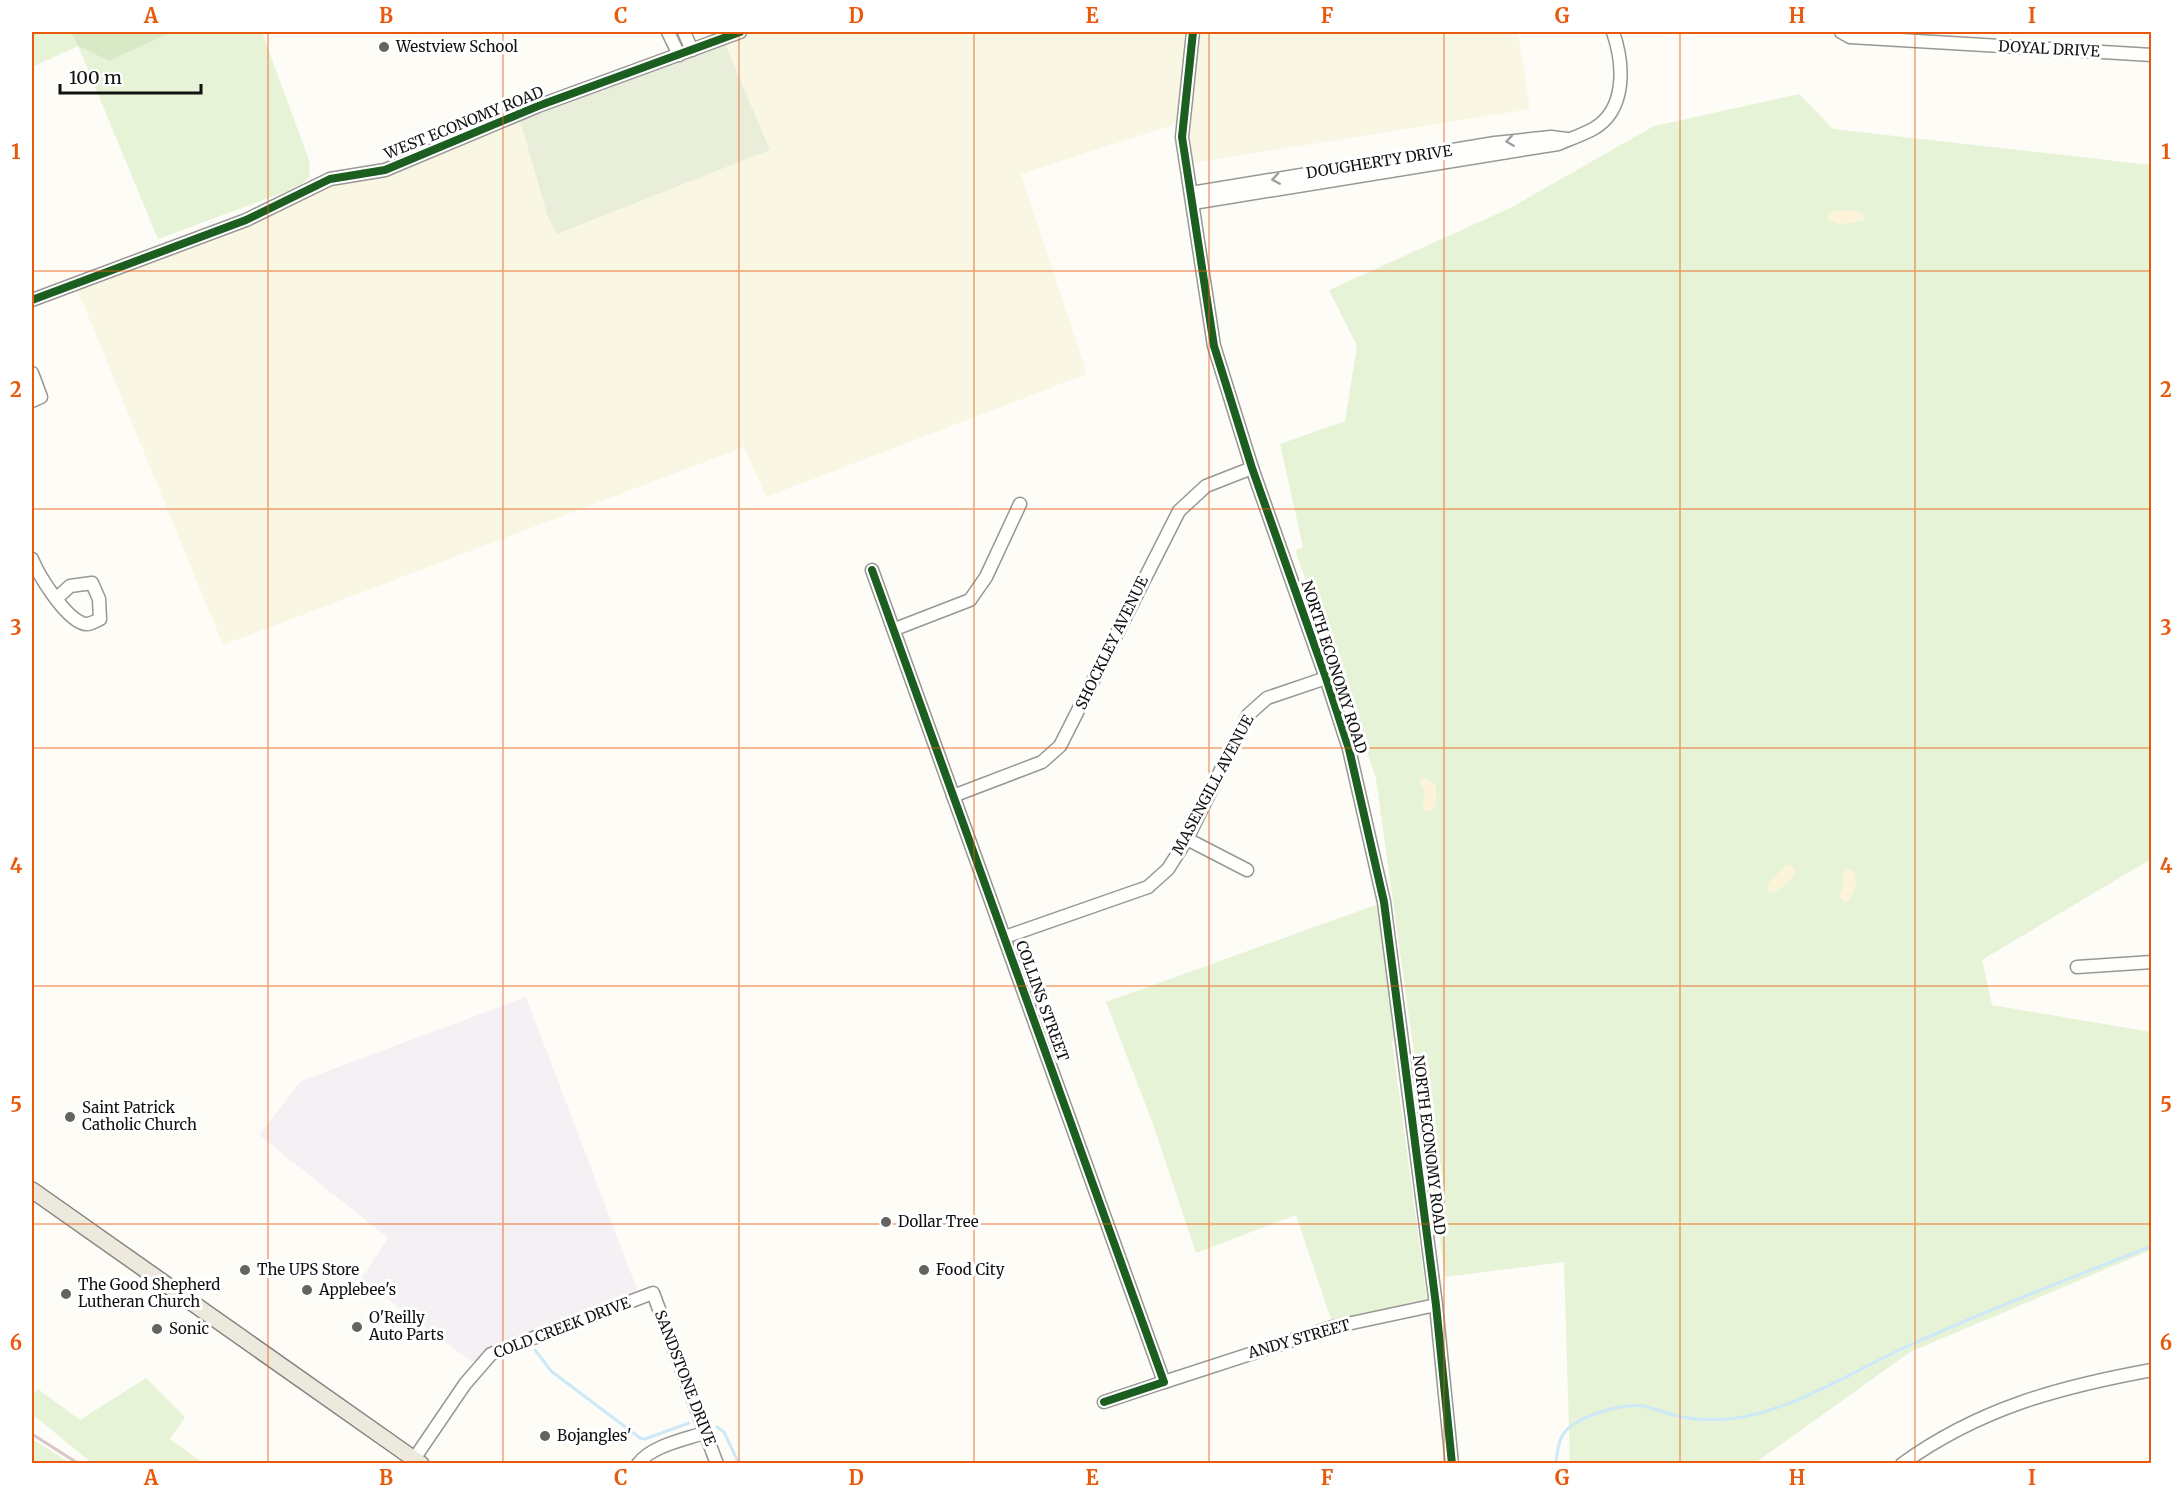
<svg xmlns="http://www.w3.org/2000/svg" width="2183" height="1495" font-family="Merriweather,serif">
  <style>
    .industrial { fill: #f5f0f3 }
    .farmland { fill: #f9f7e4 }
    .green { fill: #e7f3d7 }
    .forest { fill: #d8eac5 }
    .sand { fill: #fcf4d9 }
    .cemetery { fill: #e9eedb }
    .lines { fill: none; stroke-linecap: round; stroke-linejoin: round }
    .stream { stroke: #cde8f7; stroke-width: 3 }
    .minor-casing { stroke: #979795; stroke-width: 15 }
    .major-casing { stroke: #858482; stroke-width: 18 }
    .minor { stroke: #fffffe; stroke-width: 12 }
    .major { stroke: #ede9dc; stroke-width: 15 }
    .rail { stroke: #d9c6c7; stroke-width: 3 }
    .cycleway-casing { stroke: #fff; stroke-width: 11 }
    .cycleway { stroke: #1b5e20; stroke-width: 8 }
    .oneway { stroke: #a0a09f }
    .grid { fill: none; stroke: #e8590c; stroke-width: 1.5; stroke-opacity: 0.55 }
    .poi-dot { fill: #646362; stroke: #fff; stroke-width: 2 }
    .labels { text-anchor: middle; stroke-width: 6; stroke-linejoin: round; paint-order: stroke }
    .poi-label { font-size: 15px; fill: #111; stroke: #fff; text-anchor: start }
    .street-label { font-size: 15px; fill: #111; stroke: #fff }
    .neatline { fill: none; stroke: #e8590c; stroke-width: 2 }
    .grid-label { font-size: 20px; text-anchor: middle; font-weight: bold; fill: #e8590c }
  </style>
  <rect width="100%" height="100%" fill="#fdfcf7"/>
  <path class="industrial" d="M526,997L640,1297L472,1362L361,1279L388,1238L259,1135L301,1081Z"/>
  <path class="farmland" d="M740,32H1518L1530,109L1187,164L1182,122L1021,174L1087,374L766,497L744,447L223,645L75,284L330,179L385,170L518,114L548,217L557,233L770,150L725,44Z"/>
  <g class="green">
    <path d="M32,32H71L78,46L109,61L172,32H262L310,163L309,177L302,184L285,192L158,239L78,46L32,67Z"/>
    <path d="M1799,94L1833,129L2151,165V859L1982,960L1992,1005L2151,1032V1250L1910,1352L1755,1463H1570L1564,1262L1445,1277L1376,779L1347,689L1296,554V550L1303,547L1280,444L1345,421L1357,346L1329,290L1510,208L1654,126Z"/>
    <path d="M1384,902L1401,1037L1392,1041L1427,1299L1332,1322L1296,1215L1196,1253L1153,1124L1106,1002Z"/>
    <path d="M146,1378L185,1417L170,1439L203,1463H92L32,1414V1395L38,1389L80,1420Z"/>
    <path d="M32,1439L70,1463H32Z"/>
  </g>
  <path class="forest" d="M71,32H172L109,61L78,46Z"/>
  <g class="sand">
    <path d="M1853,210L1863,213L1864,220L1841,225L1828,220L1829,215L1834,211Z"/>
    <path d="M1426,778L1436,785C1435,796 1441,808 1426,812L1422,809L1425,794L1420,782L1421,779Z"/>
    <path d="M1791,865L1796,870C1794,879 1778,893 1769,893L1767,884L1785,866Z"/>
    <path d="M1848,869L1855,871L1856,885L1850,899L1845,902L1839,896L1844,883L1843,873Z"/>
  </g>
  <path class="cemetery" d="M725,44L770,150L557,234L548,217L520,121Z"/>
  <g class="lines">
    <g class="stream">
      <path d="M535,1350L551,1371L640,1438L645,1439L689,1423"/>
      <path d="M717,1427L724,1432L739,1464"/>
      <path d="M1556,1464C1557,1454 1558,1441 1564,1433C1577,1416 1623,1403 1643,1406C1654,1408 1664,1413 1674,1415C1693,1420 1718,1421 1737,1418C1797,1408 1854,1371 1908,1346C1988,1310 2070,1278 2152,1246"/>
    </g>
    <g class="minor-casing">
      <g id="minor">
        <path d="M668,32L679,55"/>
        <path d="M684,32L692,50"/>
        <path d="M1193,32L1182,137L1214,346L1252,468L1326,678L1349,749L1384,902L1436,1305L1452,1464"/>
        <path d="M1841,32L1850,37L2152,55"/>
        <path d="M1191,193L1495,143L1551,137L1567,139"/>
        <path d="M1193,203L1558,144C1570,139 1582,135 1593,129C1627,110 1624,64 1613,32"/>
        <path d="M32,300L246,220L330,179L385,170L538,106L740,32"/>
        <path d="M32,373L41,397L32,401"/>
        <path d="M32,559C39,576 64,616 82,623C88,626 94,622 100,619L99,599L92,583L70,586L56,599"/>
        <path d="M872,570L1164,1382L1104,1402"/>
        <path d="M895,629L970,600L986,577L1020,504"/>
        <path d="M953,796L1042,762L1060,746L1179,511L1206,486L1252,468"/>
        <path d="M1187,839L1247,870"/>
        <path d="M1005,937L1148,887L1168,869L1187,839L1248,715L1267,698L1326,678"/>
        <path d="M2077,967L2152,962"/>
        <path d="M1164,1382L1333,1327L1436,1305"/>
        <path d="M414,1459L465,1384L491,1354L653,1293L717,1464"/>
        <path d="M638,1464C651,1446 683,1440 704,1433"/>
        <path d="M1902,1464C1980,1408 2059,1387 2152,1370"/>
      </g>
    </g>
    <g class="major-casing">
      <path id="major" d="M32,1190L421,1464"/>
    </g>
    <use href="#minor" class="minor"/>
    <use href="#major" class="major"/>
    <path class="rail" d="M32,1434L79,1464"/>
    <g class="cycleway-casing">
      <g id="cycleway">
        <path d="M1193,32L1182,137L1214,346L1252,468L1326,678L1349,749L1384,902L1436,1305L1452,1464"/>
        <path d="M32,300L246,220L330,179L385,170L538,106L740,32"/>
        <path d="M872,570L1164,1382L1104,1402"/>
      </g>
    </g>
    <use href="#cycleway" class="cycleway"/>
  </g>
  <defs><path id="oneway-chevron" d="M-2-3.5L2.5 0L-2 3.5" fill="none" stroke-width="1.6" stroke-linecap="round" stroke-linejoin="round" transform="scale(1.5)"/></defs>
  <g class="oneway">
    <use href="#oneway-chevron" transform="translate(1510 141) rotate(172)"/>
    <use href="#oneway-chevron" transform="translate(1276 179) rotate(171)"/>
  </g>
  <path class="grid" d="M268,32V1464M503,32V1464M739,32V1464M974,32V1464M1209,32V1464M1444,32V1464M1680,32V1464M1915,32V1464M32,271H2152M32,509H2152M32,748H2152M32,986H2152M32,1224H2152"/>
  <g class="poi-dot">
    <circle cx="384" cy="47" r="6"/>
    <circle cx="70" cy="1117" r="6"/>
    <circle cx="886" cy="1222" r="6"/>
    <circle cx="245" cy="1270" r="6"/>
    <circle cx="924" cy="1270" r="6"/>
    <circle cx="307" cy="1290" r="6"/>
    <circle cx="66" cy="1294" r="6"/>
    <circle cx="357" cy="1327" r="6"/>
    <circle cx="157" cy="1329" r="6"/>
    <circle cx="545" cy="1436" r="6"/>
  </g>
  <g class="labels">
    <g class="poi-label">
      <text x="396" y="52">Westview School</text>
      <text x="82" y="1113">Saint Patrick<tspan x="82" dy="17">Catholic Church</tspan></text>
      <text x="898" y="1227">Dollar Tree</text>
      <text x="257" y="1275">The UPS Store</text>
      <text x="936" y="1275">Food City</text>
      <text x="78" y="1290">The Good Shepherd<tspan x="78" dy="17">Lutheran Church</tspan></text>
      <text x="319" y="1295">Applebee's</text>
      <text x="369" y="1323">O'Reilly<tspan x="369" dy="17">Auto Parts</tspan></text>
      <text x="169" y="1334">Sonic</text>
      <text x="557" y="1441">Bojangles'</text>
    </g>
    <g class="street-label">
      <text transform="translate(2049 49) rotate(3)" y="5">DOYAL DRIVE</text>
      <text transform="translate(464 123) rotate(-22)" y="5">WEST ECONOMY ROAD</text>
      <text transform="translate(1379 162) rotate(-9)" y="5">DOUGHERTY DRIVE</text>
      <text transform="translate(1112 643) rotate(-64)" y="5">SHOCKLEY AVENUE</text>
      <text transform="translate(1334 667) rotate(72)" y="5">NORTH ECONOMY ROAD</text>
      <text transform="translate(1213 785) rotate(-62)" y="5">MASENGILL AVENUE</text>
      <text transform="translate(1042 1001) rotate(70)" y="5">COLLINS STREET</text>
      <text transform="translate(1429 1145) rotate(83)" y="5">NORTH ECONOMY ROAD</text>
      <text transform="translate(562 1328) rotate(-21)" y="5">COLD CREEK DRIVE</text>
      <text transform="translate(1299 1339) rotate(-16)" y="5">ANDY STREET</text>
      <text transform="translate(685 1378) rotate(69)" y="5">SANDSTONE DRIVE</text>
    </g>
  </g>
  <rect width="2183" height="1495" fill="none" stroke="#ffffff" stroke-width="66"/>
  <path d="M60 84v9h141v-9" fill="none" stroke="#111111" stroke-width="3"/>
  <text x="69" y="84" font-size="18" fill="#111111" stroke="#ffffff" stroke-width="4.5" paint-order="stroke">100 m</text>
  <rect x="33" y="33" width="2117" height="1429" class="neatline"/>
  <g class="grid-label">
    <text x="151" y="23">A</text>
    <text x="386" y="23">B</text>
    <text x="621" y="23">C</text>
    <text x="856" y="23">D</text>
    <text x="1092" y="23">E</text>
    <text x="1327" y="23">F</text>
    <text x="1562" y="23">G</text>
    <text x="1797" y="23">H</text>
    <text x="2032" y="23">I</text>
    <text x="16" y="159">1</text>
    <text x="2166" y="159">1</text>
    <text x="16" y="397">2</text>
    <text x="2166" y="397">2</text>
    <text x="16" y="635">3</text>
    <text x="2166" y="635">3</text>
    <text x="16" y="873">4</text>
    <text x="2166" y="873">4</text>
    <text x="16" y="1112">5</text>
    <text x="2166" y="1112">5</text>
    <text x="16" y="1350">6</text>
    <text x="2166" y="1350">6</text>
    <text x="151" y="1485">A</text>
    <text x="386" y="1485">B</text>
    <text x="621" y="1485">C</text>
    <text x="856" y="1485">D</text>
    <text x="1092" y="1485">E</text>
    <text x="1327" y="1485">F</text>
    <text x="1562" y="1485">G</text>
    <text x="1797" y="1485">H</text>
    <text x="2032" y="1485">I</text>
  </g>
</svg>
